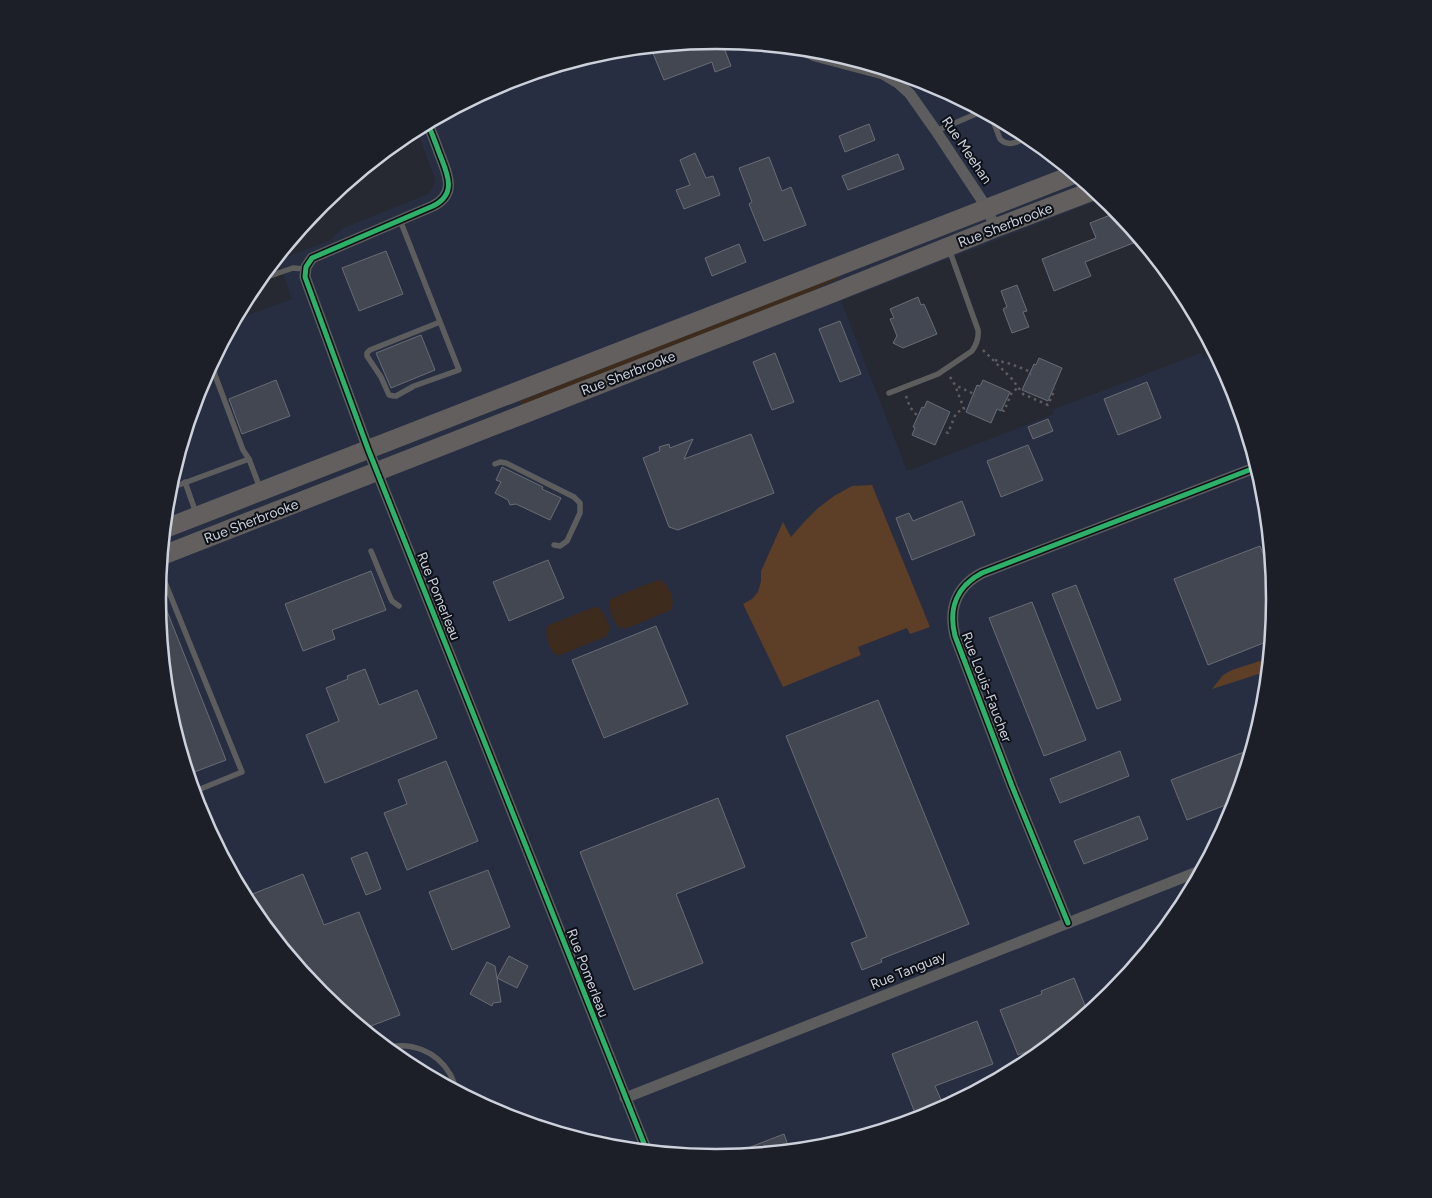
<svg xmlns="http://www.w3.org/2000/svg" width="1432" height="1198" font-family="Figtree,sans-serif">
  <style>
    .built { fill: #272e41; fill-rule: evenodd }
    .green { fill: #3d2c1d }
    .forest { fill: #5d3f27 }
    .building { fill: #434752; stroke: #696c74 }
    .lines { fill: none; stroke-linecap: round; stroke-linejoin: round }
    .path { stroke: #5d5d5f; stroke-width: 2.5; stroke-dasharray: 2.5 4; stroke-linecap: butt }
    .service { stroke: #5d5d5e; stroke-width: 5.5 }
    .minor { stroke: #5d5d5e; stroke-width: 11 }
    .primary { stroke: #625f5e; stroke-width: 19 }
    .cycleway-casing { stroke: #0d1017; stroke-width: 8 }
    .cycleway { stroke: #2db169; stroke-width: 5 }
    .labels { text-anchor: middle; stroke-width: 4; stroke-linejoin: round; paint-order: stroke }
    .street-label { font-size: 14px; fill: #cdd1dc; stroke: #0d1017 }
    .rim { fill: none; stroke: #cdd1dc; stroke-width: 2.5 }
  </style>
  <rect width="100%" height="100%" fill="#262931"/>
  <path class="built" d="M716,40L825,51L930,83L1027,134L1104,198L841,301L907,471L1054,414L1052,410L1201,353L1203,359L1216,354L1233,385L1264,490L1275,599L1264,708L1232,813L1181,910L1111,994L1026,1064L930,1116L825,1147L716,1158L607,1147L502,1115L405,1064L321,994L251,909L199,813L168,708L157,599L168,490L200,385L234,320L292,299L278,260L329,241L343,228L428,194L433,187L435,179L416,129L502,82L607,51ZM834,496L930,627L907,628L858,647L861,654L743,605L752,599L758,592L761,581V571L783,523L791,537L804,522L818,508Z"/>
  <g class="green">
    <path d="M838,273L839,278L800,297L522,406L520,401Z"/>
    <path d="M660,580C669,584 676,601 671,610L627,628H619C613,621 608,609 610,601L615,597L655,581Z"/>
    <path d="M594,607C604,608 606,619 610,628L607,636L563,654C560,655 558,656 555,654C549,650 545,633 547,627L551,624Z"/>
  </g>
  <g class="forest">
    <path d="M872,485L930,627L910,634L907,628L858,647L861,655L783,687L743,604L752,599L758,592L761,581V571L783,522L791,537L804,522L818,508L834,496L852,486Z"/>
    <path d="M1269,658L1268,671L1212,689L1223,675L1232,670Z"/>
  </g>
  <g class="building">
    <path d="M716,40H721L731,66L715,72L712,62L664,80L650,46Z"/>
    <path d="M869,124L875,140L845,152L839,136Z"/>
    <path d="M695,153L706,178L713,176L720,195L684,209L676,190L690,185L680,160Z"/>
    <path d="M898,154L904,169L848,190L842,176Z"/>
    <path d="M769,157L782,191L791,187L806,225L764,241L749,204L752,202L739,168Z"/>
    <path d="M1118,212L1141,240L1085,262L1091,276L1054,291L1042,259L1096,238L1090,223Z"/>
    <path d="M739,244L746,262L712,276L705,258Z"/>
    <path d="M386,251L403,294L359,311L342,268Z"/>
    <path d="M1017,285L1027,311L1023,312L1029,327L1012,333L1003,309L1007,307L1001,291Z"/>
    <path d="M918,297L921,305L924,304L937,334L903,348L893,343L897,336L890,319L894,318L890,309Z"/>
    <path d="M840,321L861,374L840,382L819,329Z"/>
    <path d="M421,335L435,370L391,388L376,353Z"/>
    <path d="M775,353L794,402L772,410L753,362Z"/>
    <path d="M1039,358L1062,368L1048,401L1022,390L1034,364L1036,365Z"/>
    <path d="M276,380L290,416L242,434L229,399Z"/>
    <path d="M983,380L1010,392L1001,411L997,409L991,423L966,412L977,385L980,386Z"/>
    <path d="M1147,382L1161,418L1118,435L1104,399Z"/>
    <path d="M927,401L950,412L935,445L912,435L915,428L913,427L922,407L924,408Z"/>
    <path d="M1048,419L1053,431L1033,439L1028,427Z"/>
    <path d="M751,434L774,493L678,530L669,527L643,458L660,451L659,447L669,444L670,448L693,439L684,459Z"/>
    <path d="M1028,445L1043,480L1001,497L987,461Z"/>
    <path d="M502,467L543,487L542,489L561,498L550,520L516,504L510,505L508,500L495,493L501,482L496,480Z"/>
    <path d="M962,501L975,535L912,560L896,518L909,513L913,521Z"/>
    <path d="M1260,546L1273,578L1275,599L1271,640L1208,665L1174,579Z"/>
    <path d="M548,560L564,598L509,621L493,582Z"/>
    <path d="M371,571L386,610L332,630L335,639L303,651L285,604Z"/>
    <path d="M1076,585L1121,700L1097,709L1052,594Z"/>
    <path d="M158,591H159L226,760L189,774L168,708L157,599Z"/>
    <path d="M1032,602L1086,740L1044,756L989,618Z"/>
    <path d="M656,626L688,704L604,738L572,660Z"/>
    <path d="M365,669L379,705L417,690L437,738L325,783L306,735L339,721L326,688L348,679L347,676Z"/>
    <path d="M878,700L969,924L881,959L882,962L862,970L851,943L867,937L786,736Z"/>
    <path d="M1252,749L1236,801L1187,820L1171,780Z"/>
    <path d="M1120,751L1129,776L1060,803L1050,779Z"/>
    <path d="M446,761L478,841L407,870L384,813L407,804L398,780Z"/>
    <path d="M718,798L745,867L676,894L703,963L634,990L580,852Z"/>
    <path d="M1139,816L1148,839L1084,864L1074,841Z"/>
    <path d="M367,852L381,889L366,895L351,858Z"/>
    <path d="M488,870L510,927L452,950L429,892Z"/>
    <path d="M303,874L324,925L359,912L400,1015L363,1029L321,994L251,909L245,897Z"/>
    <path d="M509,956L528,966L517,988L497,978Z"/>
    <path d="M487,962L495,966L501,1002L493,1003L492,1006L470,994Z"/>
    <path d="M1074,978L1088,1013L1056,1040L1018,1055L1000,1010L1042,994L1041,991Z"/>
    <path d="M977,1021L993,1064L935,1086L942,1102L915,1113L892,1054Z"/>
    <path d="M784,1134L790,1151L735,1156V1153Z"/>
  </g>
  <g class="lines">
    <g class="path">
      <path d="M983,350L1012,379L1023,394L1048,405L1055,389"/>
      <path d="M995,360L1011,364L1031,372L1030,374L1032,375"/>
      <path d="M950,377L955,385L974,394V395L975,396"/>
      <path d="M906,396L910,407L919,418"/>
      <path d="M1002,410L1004,411L1012,392L1018,388"/>
      <path d="M946,432L948,433L956,413L964,409L955,385"/>
    </g>
    <g class="service">
      <path d="M991,115L1000,139C1009,148 1019,141 1029,137"/>
      <path d="M936,131L983,111"/>
      <path d="M400,220C420,270 439,320 459,370L414,386L396,396H394L389,395L381,377L367,356V353L370,350L440,322"/>
      <path d="M261,279L293,268L305,269"/>
      <path d="M220,347H222C221,357 212,365 215,375L243,450L249,459"/>
      <path d="M889,393L938,374L972,351C977,344 979,338 978,330L949,249"/>
      <path d="M495,464L500,462L506,463L574,497L580,503V513L567,541L560,546L554,545"/>
      <path d="M185,482L196,513"/>
      <path d="M168,489L249,459L260,488"/>
      <path d="M371,551L390,597L392,601L399,606"/>
      <path d="M160,570L242,772L193,792"/>
      <path d="M386,1048C410,1041 437,1051 450,1074C453,1079 455,1086 457,1092"/>
    </g>
    <g class="minor">
      <path d="M798,48L815,56L883,74L898,83L910,94L936,131L987,208L995,228"/>
      <path d="M427,122C432,133 436,144 440,155C448,175 457,194 433,206L312,258L306,267L305,277L368,449L647,1151"/>
      <path d="M1068,923L1012,786L955,636C948,608 957,586 982,573L1257,467"/>
      <path d="M625,1098L1202,870"/>
    </g>
    <g class="primary">
      <path d="M164,529L1075,174"/>
      <path d="M161,556L833,293L995,228L1095,190"/>
    </g>
    <g class="cycleway-casing">
      <g id="cycleway">
        <path d="M427,122C432,133 436,144 440,155C448,175 457,194 433,206L312,258L306,267L305,277L368,449L647,1151"/>
        <path d="M1068,923L1012,786L955,636C948,608 957,586 982,573L1257,467"/>
      </g>
    </g>
    <use href="#cycleway" class="cycleway"/>
  </g>
  <g class="labels">
    <g class="street-label">
      <text transform="translate(967 150) rotate(56)" y="5">Rue Meehan</text>
      <text transform="translate(1005 225) rotate(-21)" y="5">Rue Sherbrooke</text>
      <text transform="translate(628 373) rotate(-21)" y="5">Rue Sherbrooke</text>
      <text transform="translate(251 521) rotate(-21)" y="5">Rue Sherbrooke</text>
      <text transform="translate(439 596) rotate(68)" y="5">Rue Pomerleau</text>
      <text transform="translate(987 687) rotate(69)" y="5">Rue Louis-Faucher</text>
      <text transform="translate(908 970) rotate(-22)" y="5">Rue Tanguay</text>
      <text transform="translate(588 973) rotate(69)" y="5">Rue Pomerleau</text>
    </g>
  </g>
  <path d="M0 0H1432V1198H0ZM166 599a550 550 0 1 1 1100 0a550 550 0 1 1-1100 0Z" fill="#1c1f27" fill-rule="evenodd"/>
  <path class="rim" d="M166 599a550 550 0 1 1 1100 0a550 550 0 1 1-1100 0Z"/>
</svg>
